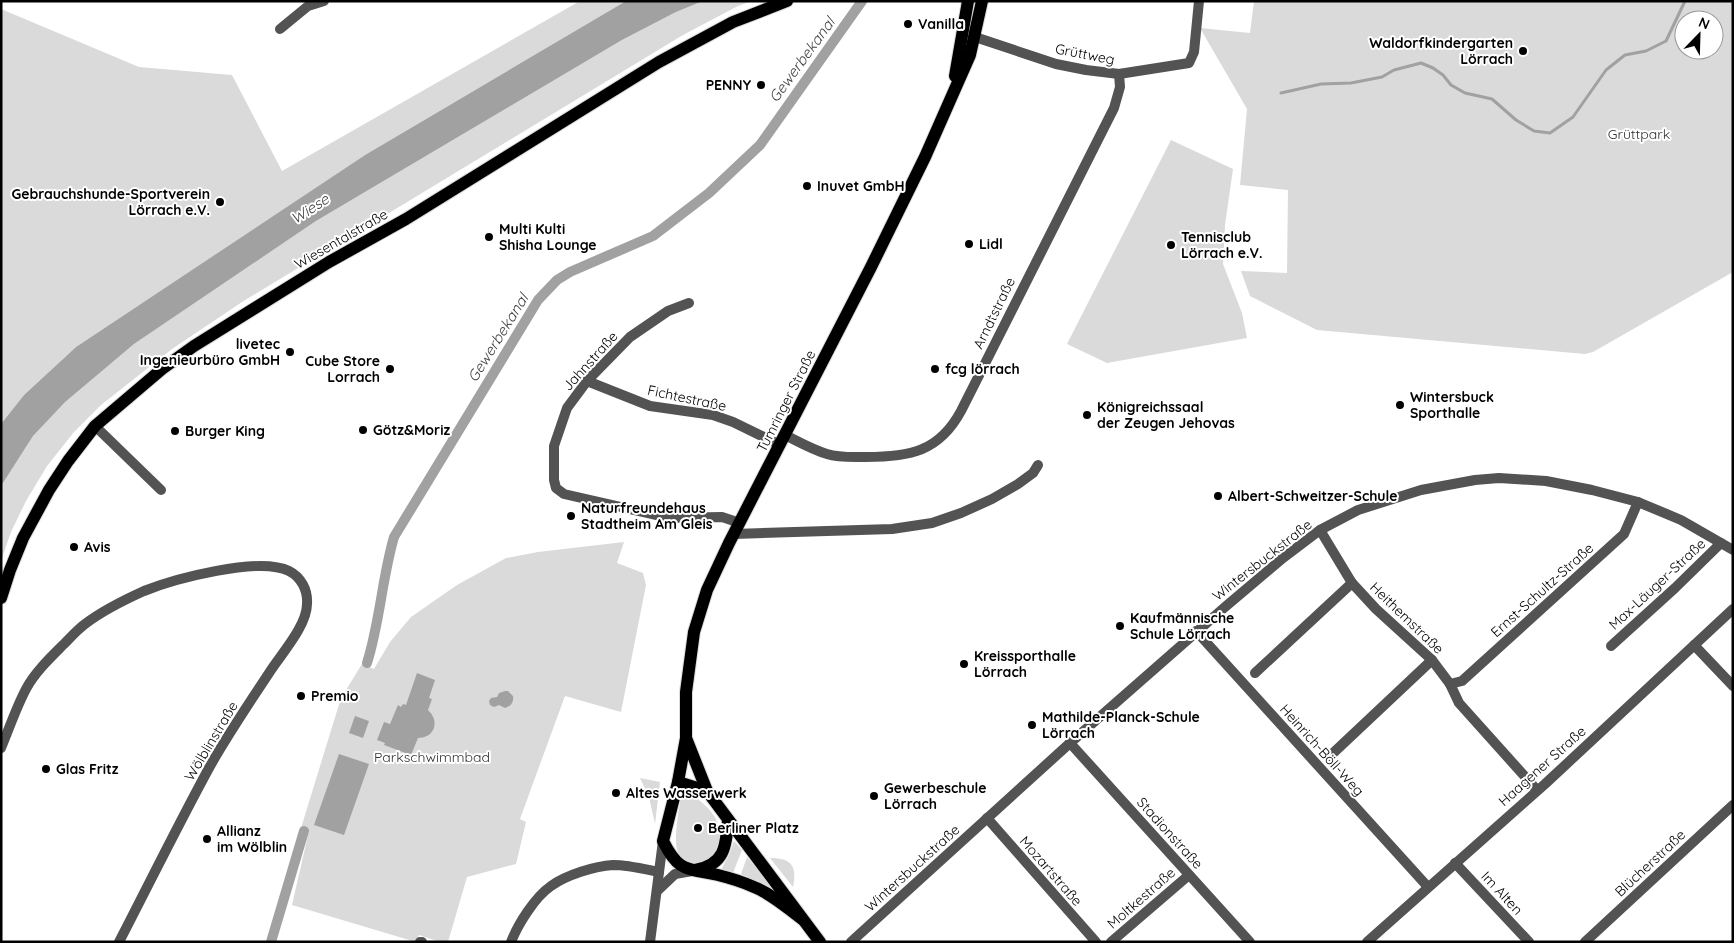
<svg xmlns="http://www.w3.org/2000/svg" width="1734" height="943" font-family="Quicksand,sans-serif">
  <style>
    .green { fill: #dadada; fill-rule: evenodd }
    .water { fill: #a1a1a1 }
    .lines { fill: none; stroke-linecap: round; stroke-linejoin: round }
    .stream { stroke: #a1a1a1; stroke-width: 3 }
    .canal { stroke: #a1a1a1; stroke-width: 10 }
    .major-casing { stroke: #dbdbdb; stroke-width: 14 }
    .minor { stroke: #535353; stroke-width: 10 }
    .major { stroke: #000; stroke-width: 12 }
    .poi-dot { fill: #000; stroke: #fff; stroke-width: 2 }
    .labels { text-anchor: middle; stroke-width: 4; stroke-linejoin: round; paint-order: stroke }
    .poi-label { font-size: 14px; font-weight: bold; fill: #000; stroke: #fff; text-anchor: start }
    .street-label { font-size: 14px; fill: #000; stroke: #fff }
    .park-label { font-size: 14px; fill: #313131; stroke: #fff }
    .water-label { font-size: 15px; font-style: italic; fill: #424242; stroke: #fff }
  </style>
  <rect width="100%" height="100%" fill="#fff"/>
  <g class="green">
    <path d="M580,1H626L365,155L76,347L24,395L1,424V9L139,67L232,75L282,171Z"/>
    <path d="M703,1H752L738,6L683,35L242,302L172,349L101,405L74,432L47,466L26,501L11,532L1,561V486L9,473L33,436L64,402L134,344L316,221L622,40L676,12Z"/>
    <path d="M1254,1H1733V272L1593,352L1585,354L1317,330L1250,296L1241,271L1287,273L1288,190L1240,185L1247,109L1200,28L1250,33ZM1684,20H1714V50H1684Z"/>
    <path d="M1171,140L1233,169L1225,225L1223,264L1242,313L1247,338L1107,363L1067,344Z"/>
    <path d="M624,542L617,563L643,573L646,585L621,712L565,696L520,819L526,822L516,864L467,877L448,942H440L419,935L416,942L292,905L309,831L301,828L341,698L362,664L374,669L390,642L411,617L457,585L506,558L538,552Z"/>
    <path d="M640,778L660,782L655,824L649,797Z"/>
    <path d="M687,792C761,835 690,892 678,853C673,838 679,811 681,795Z"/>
    <path d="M734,841L742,850L733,873L721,870L729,855Z"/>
    <path d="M747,857L783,900L764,886L741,874Z"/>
    <path d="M770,858C792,858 797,866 793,887Z"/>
  </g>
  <g class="water">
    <path d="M626,1H703L676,12L622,40L316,221L134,344L65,402L33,436L1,486V424L24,395L76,347L365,155Z"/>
    <path d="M417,673L435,680L429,698L432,699L428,710C440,721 435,738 418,738L411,755L384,745L385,743L377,740L384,722L390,724L398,705L401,707L403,704L406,705Z"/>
    <path d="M505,691H508L513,696C514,702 511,706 505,708L499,705L494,707L490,705L489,701L491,698L497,697L499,693Z"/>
    <path d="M355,716L369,721L363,738L349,733Z"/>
    <path d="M339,754L369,764L344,835L314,825Z"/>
  </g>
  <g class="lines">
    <path class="stream" d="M1281,93L1321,84L1351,83L1382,77L1394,70L1421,63L1433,68L1443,75L1451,85L1465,93L1492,99L1516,120L1534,131L1550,133L1573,117L1606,70L1625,55L1646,51L1666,41L1685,1"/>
    <g class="canal">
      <path d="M367,663C380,622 382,578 394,537L538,300L557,280L570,272L653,236L709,193L760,145L862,1"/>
      <path d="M271,942L304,831"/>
    </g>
    <g class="major-casing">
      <g id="major">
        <path d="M955,76L968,1"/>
        <path d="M1,598L10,570L23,538L49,490L68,461L95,426L162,369L194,346L329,262L406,219L659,62L733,22L787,1"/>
        <path d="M686,738L707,791L820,942"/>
        <path d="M678,782L707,791"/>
        <path d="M695,870C725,865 726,846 728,820"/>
        <path d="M802,919C787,908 772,894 754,887C743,882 730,878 718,875C687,868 679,873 663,841L678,782L686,738V692L694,632L707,590L729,543L871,267L925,157L970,55L982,1"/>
      </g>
    </g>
    <g class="minor">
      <path d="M280,29L308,6L324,1"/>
      <path d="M975,37L1056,64L1086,70L1119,74L1189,63L1194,52L1199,1"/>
      <path d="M689,303L668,311L630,337L587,381L567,408L554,446V480L556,488L564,494L669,518L722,517L740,523"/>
      <path d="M587,381L650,406L713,415L733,422L780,445"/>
      <path d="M95,426L161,490"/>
      <path d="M785,435C799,442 813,450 827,454C839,458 854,457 866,457C909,457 939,452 961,411L1114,108L1120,87L1119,74"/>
      <path d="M1320,530L1352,583L1376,609L1432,660L1450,684L1459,703L1537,790"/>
      <path d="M734,534L892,529L932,523L961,513L992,499L1018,484L1033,473L1038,465"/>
      <path d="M1196,631L1428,887"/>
      <path d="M1694,645L1733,686"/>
      <path d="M1611,646L1675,588L1721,543"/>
      <path d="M1255,673L1352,583"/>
      <path d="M1450,684L1462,681L1624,534L1638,502"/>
      <path d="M1070,743L1250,942"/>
      <path d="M1,748C9,729 16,708 26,689C35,672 51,657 64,644C71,637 77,630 85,624C102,611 124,600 144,591C174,579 259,556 289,571C301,577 308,590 307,604C307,625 283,652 271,670C250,702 228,734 209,768C178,825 149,884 119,942"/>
      <path d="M1330,756L1432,660"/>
      <path d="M987,818L1096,942"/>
      <path d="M1455,863L1529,942"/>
      <path d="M657,891L675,874L692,871"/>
      <path d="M420,942H422"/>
      <path d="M511,942C518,924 535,897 551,886C566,875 595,866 613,865C628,865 644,869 659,872"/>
      <path d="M650,942L663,841"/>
      <path d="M851,942L1070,743L1225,607L1283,558L1320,530L1358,510L1421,490L1475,480L1499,478L1546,481L1592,490L1638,502L1681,520L1733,550"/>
      <path d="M1111,942L1189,875"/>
      <path d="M1367,942L1545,784L1733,609"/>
      <path d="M1585,942L1733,805"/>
    </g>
    <use href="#major" class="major"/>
  </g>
  <g class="poi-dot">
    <circle cx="908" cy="24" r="5"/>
    <circle cx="1523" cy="51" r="5"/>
    <circle cx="761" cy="85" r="5"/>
    <circle cx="807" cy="186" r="5"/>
    <circle cx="220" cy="202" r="5"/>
    <circle cx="489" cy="237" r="5"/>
    <circle cx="969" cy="244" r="5"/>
    <circle cx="1171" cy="245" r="5"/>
    <circle cx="290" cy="352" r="5"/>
    <circle cx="390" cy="369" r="5"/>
    <circle cx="935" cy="369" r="5"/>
    <circle cx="1400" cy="405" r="5"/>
    <circle cx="1087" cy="415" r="5"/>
    <circle cx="363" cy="430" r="5"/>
    <circle cx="175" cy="431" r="5"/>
    <circle cx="1218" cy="496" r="5"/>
    <circle cx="571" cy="516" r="5"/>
    <circle cx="74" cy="547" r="5"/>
    <circle cx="1120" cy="626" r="5"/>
    <circle cx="964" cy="664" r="5"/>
    <circle cx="301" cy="696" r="5"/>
    <circle cx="1032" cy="725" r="5"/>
    <circle cx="46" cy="769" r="5"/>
    <circle cx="616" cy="793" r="5"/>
    <circle cx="874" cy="796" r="5"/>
    <circle cx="698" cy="828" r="5"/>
    <circle cx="207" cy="839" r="5"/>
  </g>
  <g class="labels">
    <g class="poi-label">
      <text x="918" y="29">Vanilla</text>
      <text x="1513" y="48" text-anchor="end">Waldorfkindergarten<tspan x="1513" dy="16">Lörrach</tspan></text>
      <text x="751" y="90" text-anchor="end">PENNY</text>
      <text x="817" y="191">Inuvet GmbH</text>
      <text x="210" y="199" text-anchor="end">Gebrauchshunde-Sportverein<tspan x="210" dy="16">Lörrach e.V.</tspan></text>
      <text x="499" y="234">Multi Kulti<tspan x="499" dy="16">Shisha Lounge</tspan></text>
      <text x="1181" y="242">Tennisclub<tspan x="1181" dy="16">Lörrach e.V.</tspan></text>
      <text x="979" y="249">Lidl</text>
      <text x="280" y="349" text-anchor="end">livetec<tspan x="280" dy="16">Ingenieurbüro GmbH</tspan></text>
      <text x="380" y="366" text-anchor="end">Cube Store<tspan x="380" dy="16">Lorrach</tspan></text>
      <text x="945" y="374">fcg lörrach</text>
      <text x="1410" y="402">Wintersbuck<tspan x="1410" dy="16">Sporthalle</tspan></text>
      <text x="1097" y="412">Königreichssaal<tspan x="1097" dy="16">der Zeugen Jehovas</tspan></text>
      <text x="373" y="435">Götz&amp;Moriz</text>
      <text x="185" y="436">Burger King</text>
      <text x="1228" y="501">Albert-Schweitzer-Schule</text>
      <text x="581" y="513">Naturfreundehaus<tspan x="581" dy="16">Stadtheim Am Gleis</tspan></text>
      <text x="84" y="552">Avis</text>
      <text x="1130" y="623">Kaufmännische<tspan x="1130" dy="16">Schule Lörrach</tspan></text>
      <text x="974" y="661">Kreissporthalle<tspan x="974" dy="16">Lörrach</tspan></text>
      <text x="311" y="701">Premio</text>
      <text x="1042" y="722">Mathilde-Planck-Schule<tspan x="1042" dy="16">Lörrach</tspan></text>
      <text x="56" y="774">Glas Fritz</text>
      <text x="884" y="793">Gewerbeschule<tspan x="884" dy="16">Lörrach</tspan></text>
      <text x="626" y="798">Altes Wasserwerk</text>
      <text x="708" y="833">Berliner Platz</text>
      <text x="217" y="836">Allianz<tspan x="217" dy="16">im Wölblin</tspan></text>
    </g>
    <g class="street-label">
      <text transform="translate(1085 54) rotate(11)" y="5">Grüttweg</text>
      <text transform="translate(341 239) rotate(-30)" y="5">Wiesentalstraße</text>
      <text transform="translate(994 313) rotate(-64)" y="5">Arndtstraße</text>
      <text transform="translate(590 361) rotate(-48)" y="5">Jahnstraße</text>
      <text transform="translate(687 398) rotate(12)" y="5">Fichtestraße</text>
      <text transform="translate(786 401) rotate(-63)" y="5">Tumringer Straße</text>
      <text transform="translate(1262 560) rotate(-38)" y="5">Wintersbuckstraße</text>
      <text transform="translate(1657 584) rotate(-43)" y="5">Max-Läuger-Straße</text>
      <text transform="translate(1542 590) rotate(-42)" y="5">Ernst-Schultz-Straße</text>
      <text transform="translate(1407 618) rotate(44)" y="5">Heithemstraße</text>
      <text transform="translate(211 741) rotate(-59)" y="5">Wölblinstraße</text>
      <text transform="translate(1322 750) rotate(48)" y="5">Heinrich-Böll-Weg</text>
      <text transform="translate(1542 766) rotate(-42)" y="5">Haagener Straße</text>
      <text transform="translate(1170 833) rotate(48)" y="5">Stadionstraße</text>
      <text transform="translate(1650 863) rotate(-43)" y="5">Blücherstraße</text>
      <text transform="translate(912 868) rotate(-42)" y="5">Wintersbuckstraße</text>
      <text transform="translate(1051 871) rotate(49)" y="5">Mozartstraße</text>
      <text transform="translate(1502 893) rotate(47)" y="5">Im Alten</text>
      <text transform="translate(1141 898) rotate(-41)" y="5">Moltkestraße</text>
    </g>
    <g class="park-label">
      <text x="1639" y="139">Grüttpark</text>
      <text x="432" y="762">Parkschwimmbad</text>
    </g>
    <g class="water-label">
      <text transform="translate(802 60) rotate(-54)" y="5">Gewerbekanal</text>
      <text transform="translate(310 209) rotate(-33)" y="5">Wiese</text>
      <text transform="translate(498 338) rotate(-58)" y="5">Gewerbekanal</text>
    </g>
  </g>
  <rect width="1734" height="943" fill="none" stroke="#000000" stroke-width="5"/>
  <g transform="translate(1699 35) rotate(23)"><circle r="24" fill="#ffffff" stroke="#999999"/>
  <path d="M0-4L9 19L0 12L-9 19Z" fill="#000000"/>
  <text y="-8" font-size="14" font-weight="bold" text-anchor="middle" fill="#000000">N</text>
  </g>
</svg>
